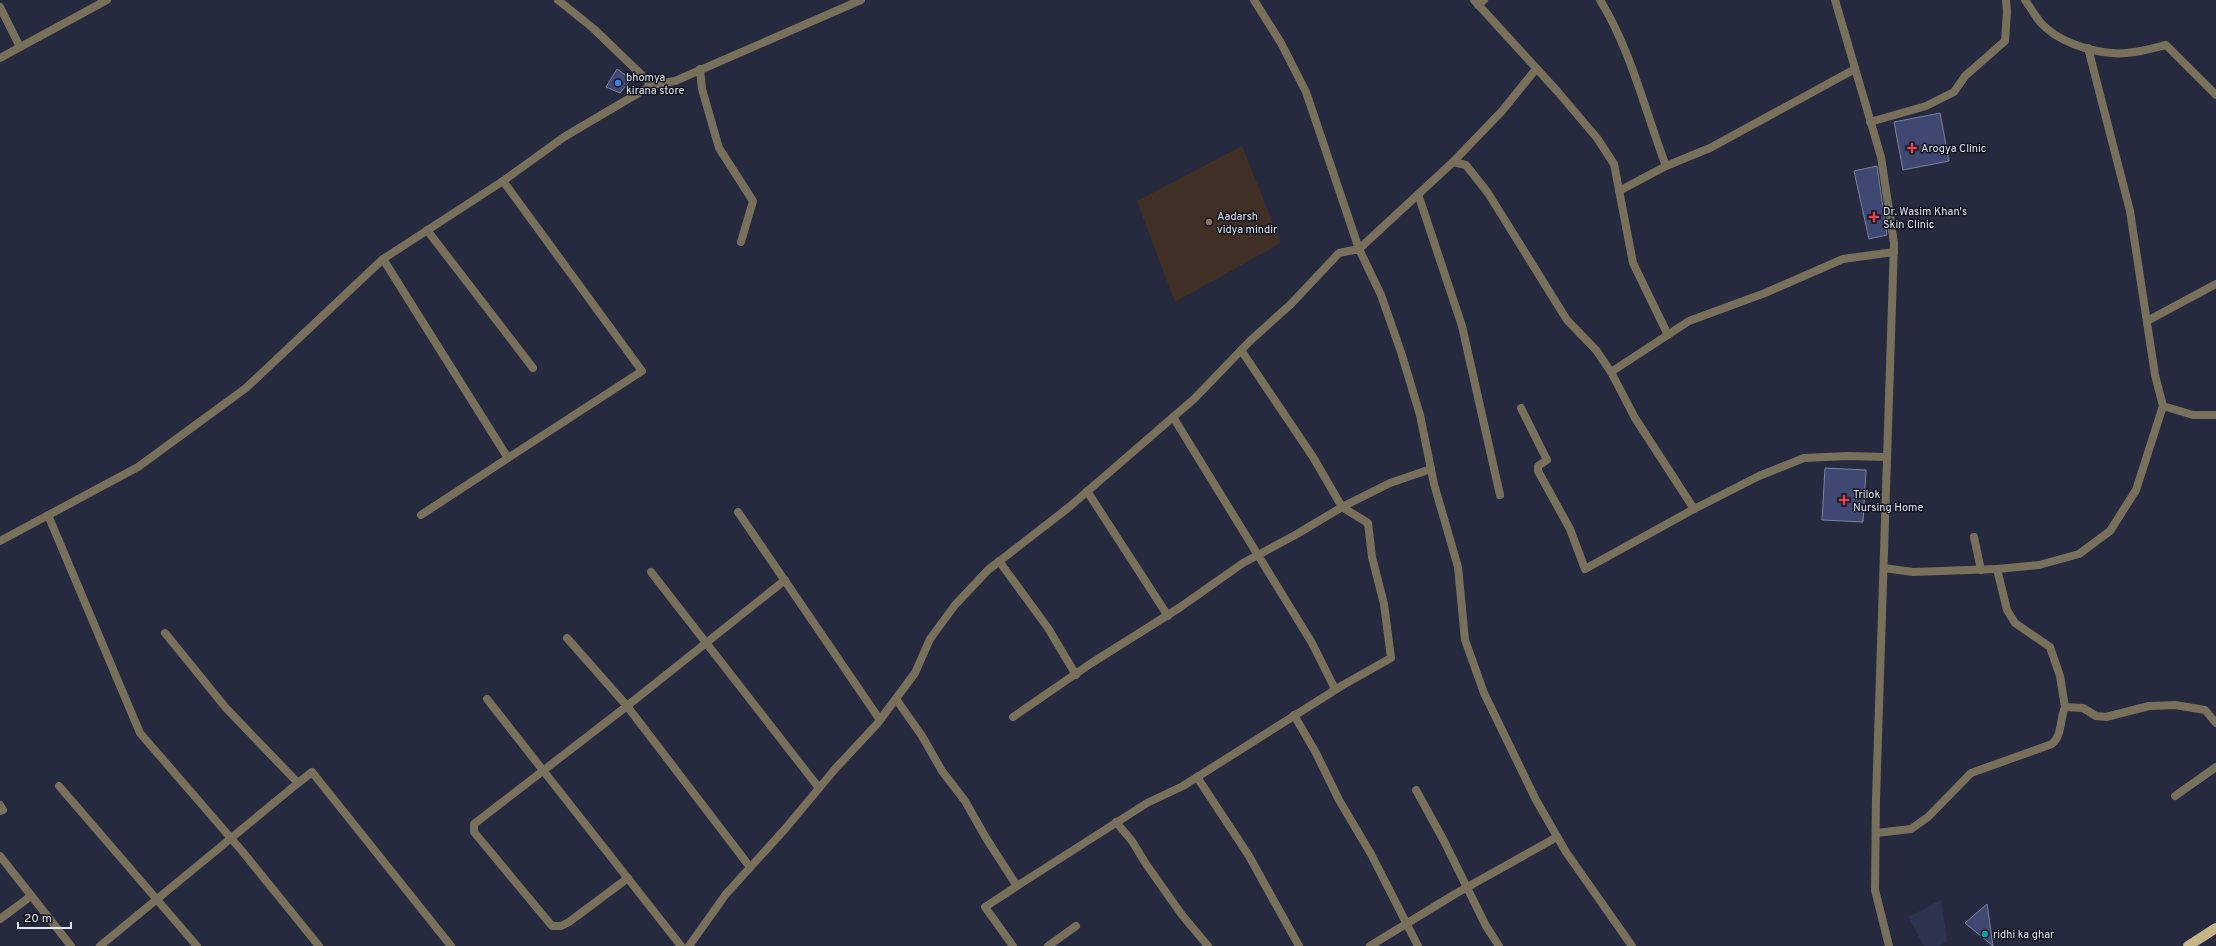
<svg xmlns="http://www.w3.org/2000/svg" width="2216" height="946" font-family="Overpass,sans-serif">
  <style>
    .built { fill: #2d334e }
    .education { fill: #402f25 }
    .building { fill: #3f4872; stroke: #7d839d }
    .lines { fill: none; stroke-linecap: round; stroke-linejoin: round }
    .minor { stroke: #78705b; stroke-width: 8 }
    .primary { stroke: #c5b488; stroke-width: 10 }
    .shop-dot { fill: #3f7fe0; stroke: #11141d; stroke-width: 1.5 }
    .health-dot { fill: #e0444e; stroke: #11141d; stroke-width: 1.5 }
    .education-dot { fill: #8d6e63; stroke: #11141d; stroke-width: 1.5 }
    .culture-dot { fill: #0f9aa8; stroke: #11141d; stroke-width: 1.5 }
    .labels { text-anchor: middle; stroke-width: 3; stroke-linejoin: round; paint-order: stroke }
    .poi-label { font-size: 11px; fill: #e2e6f4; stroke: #11141d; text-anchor: start }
  </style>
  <rect width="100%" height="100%" fill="#262a3f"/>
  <path class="built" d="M1941,900L1947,941L1939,946H1924L1908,917Z"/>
  <path class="education" d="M1242,146L1281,243L1175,302L1137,201Z"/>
  <g class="building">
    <path d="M617,69L631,79L620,93L606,87Z"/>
    <path d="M1940,113L1949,161L1903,170L1894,122Z"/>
    <path d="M1877,166L1887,235L1869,239L1854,171Z"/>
    <path d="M1825,468L1866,470L1863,522L1822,520Z"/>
    <path d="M1987,904L1993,946L1965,923Z"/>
  </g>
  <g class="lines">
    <g class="minor">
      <path d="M558,0L594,29L652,85L675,81L861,0"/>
      <path d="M1254,0L1281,43L1306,92L1359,249L1453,162L1466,165L1488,193L1567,320L1596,350L1611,372"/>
      <path d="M1474,0L1558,92L1597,138L1614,164L1633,263L1668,335"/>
      <path d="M1600,0C1631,50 1645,111 1666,166"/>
      <path d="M1835,0L1881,157L1894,243L1876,799L1875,890L1889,946"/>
      <path d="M2025,0C2030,7 2035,16 2041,23C2057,41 2088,51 2111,53C2129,55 2149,49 2166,45L2216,95"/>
      <path d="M1478,5L1484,0"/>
      <path d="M0,7L20,47"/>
      <path d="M0,58L107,0"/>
      <path d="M700,69L702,89L719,148L753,201L741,242"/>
      <path d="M1870,122L1926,106L1954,92L1965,76L2005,41L2007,12L2006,0"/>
      <path d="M1453,162L1502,111L1536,69"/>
      <path d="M1619,191L1666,166L1710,148L1855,69"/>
      <path d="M1418,194L1462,326L1500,495"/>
      <path d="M427,230L533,368"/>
      <path d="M383,259L508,458L642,371L503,181"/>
      <path d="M2147,321L2216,284"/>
      <path d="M2163,406L2193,415H2216"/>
      <path d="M1521,408L1547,460L1538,466V471L1570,529L1585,569L1694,509"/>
      <path d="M1173,417L1312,643L1335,689"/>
      <path d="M1887,457L1848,456L1804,458L1759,476L1694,509L1635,418L1611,372L1689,321L1765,293L1843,259L1894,252"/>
      <path d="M1087,491L1168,616"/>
      <path d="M738,512L880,720"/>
      <path d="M48,515L140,733L242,851L319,946"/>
      <path d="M421,515L508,458"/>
      <path d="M1974,537L1981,570"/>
      <path d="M0,541L138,467L246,388L383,259L503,181L564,137L652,85"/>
      <path d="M999,561L1048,628L1076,675"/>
      <path d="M1884,568L1913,572L1997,569L2039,565L2079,554L2110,531L2136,490L2163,406L2155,375L2130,211L2088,48"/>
      <path d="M1997,569L2007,610L2015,623L2050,647L2060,676L2065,707"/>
      <path d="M651,572L819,788"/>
      <path d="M567,638L627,706L750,867"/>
      <path d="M487,699L681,946"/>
      <path d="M896,699L922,736L942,771L965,801L986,838L1017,886L1147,803L1183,786L1343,685L1391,658L1384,604L1372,557L1368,523L1342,507L1313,457L1241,350"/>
      <path d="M1294,715L1316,753L1339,800L1371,854L1418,946"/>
      <path d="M1013,717L1090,664L1179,608L1243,563L1297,534L1342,507L1390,483L1431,469"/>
      <path d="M1197,777L1249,856L1299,946"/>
      <path d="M298,783L312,772L451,946"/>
      <path d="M59,786L197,946"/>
      <path d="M1416,790L1444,841L1486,926L1499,946"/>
      <path d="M2175,796L2216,767"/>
      <path d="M0,805L3,810L0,811"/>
      <path d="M1116,822L1132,841L1146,864L1182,915L1208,946"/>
      <path d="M1876,833L1911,829L1928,817L1971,773L2052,744C2062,736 2060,719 2065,707L2083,708L2096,716L2106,717L2149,706L2175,705L2205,710L2216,723"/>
      <path d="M0,856L71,946"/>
      <path d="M628,878L569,922L561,926H552L474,832V824L627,706L785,580"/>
      <path d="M0,919L31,896"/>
      <path d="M100,946L298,783L226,708L165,633"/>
      <path d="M689,946L726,894L785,829L835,769L877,724L915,673L930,639L955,605L988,570L1068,508L1194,399L1250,341L1291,304L1339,253L1359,249L1381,295L1401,352L1420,415L1434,484L1458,567L1465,640L1484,693L1536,800L1566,852L1632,946"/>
      <path d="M1013,946L985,907L1017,886"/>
      <path d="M1048,946L1076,926"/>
      <path d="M1370,946L1455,894L1557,837"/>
    </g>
    <path class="primary" d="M2188,946L2216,928"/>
  </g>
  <circle class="shop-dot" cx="618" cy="83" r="4"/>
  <g class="health-dot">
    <path d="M1910 142h4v4h4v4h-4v4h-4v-4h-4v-4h4z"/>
    <path d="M1872 211h4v4h4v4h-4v4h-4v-4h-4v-4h4z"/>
    <path d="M1842 494h4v4h4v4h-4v4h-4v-4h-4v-4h4z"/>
  </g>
  <circle class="education-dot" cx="1209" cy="222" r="4"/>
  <circle class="culture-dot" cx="1985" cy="934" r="4"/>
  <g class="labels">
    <g class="poi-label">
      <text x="626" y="81">bhomya<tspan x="626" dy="13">kirana store</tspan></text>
      <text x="1921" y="152">Arogya Clinic</text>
      <text x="1883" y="215">Dr. Wasim Khan's<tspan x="1883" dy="13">Skin Clinic</tspan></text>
      <text x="1217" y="220">Aadarsh<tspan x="1217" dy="13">vidya mindir</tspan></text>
      <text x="1853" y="498">Trilok<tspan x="1853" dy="13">Nursing Home</tspan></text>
      <text x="1993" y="938">ridhi ka ghar</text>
    </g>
  </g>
  <path d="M18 922v6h53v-6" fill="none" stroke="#e2e6f4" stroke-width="2"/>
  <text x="24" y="922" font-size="12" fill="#e2e6f4" stroke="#11141d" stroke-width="3" paint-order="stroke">20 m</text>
</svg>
